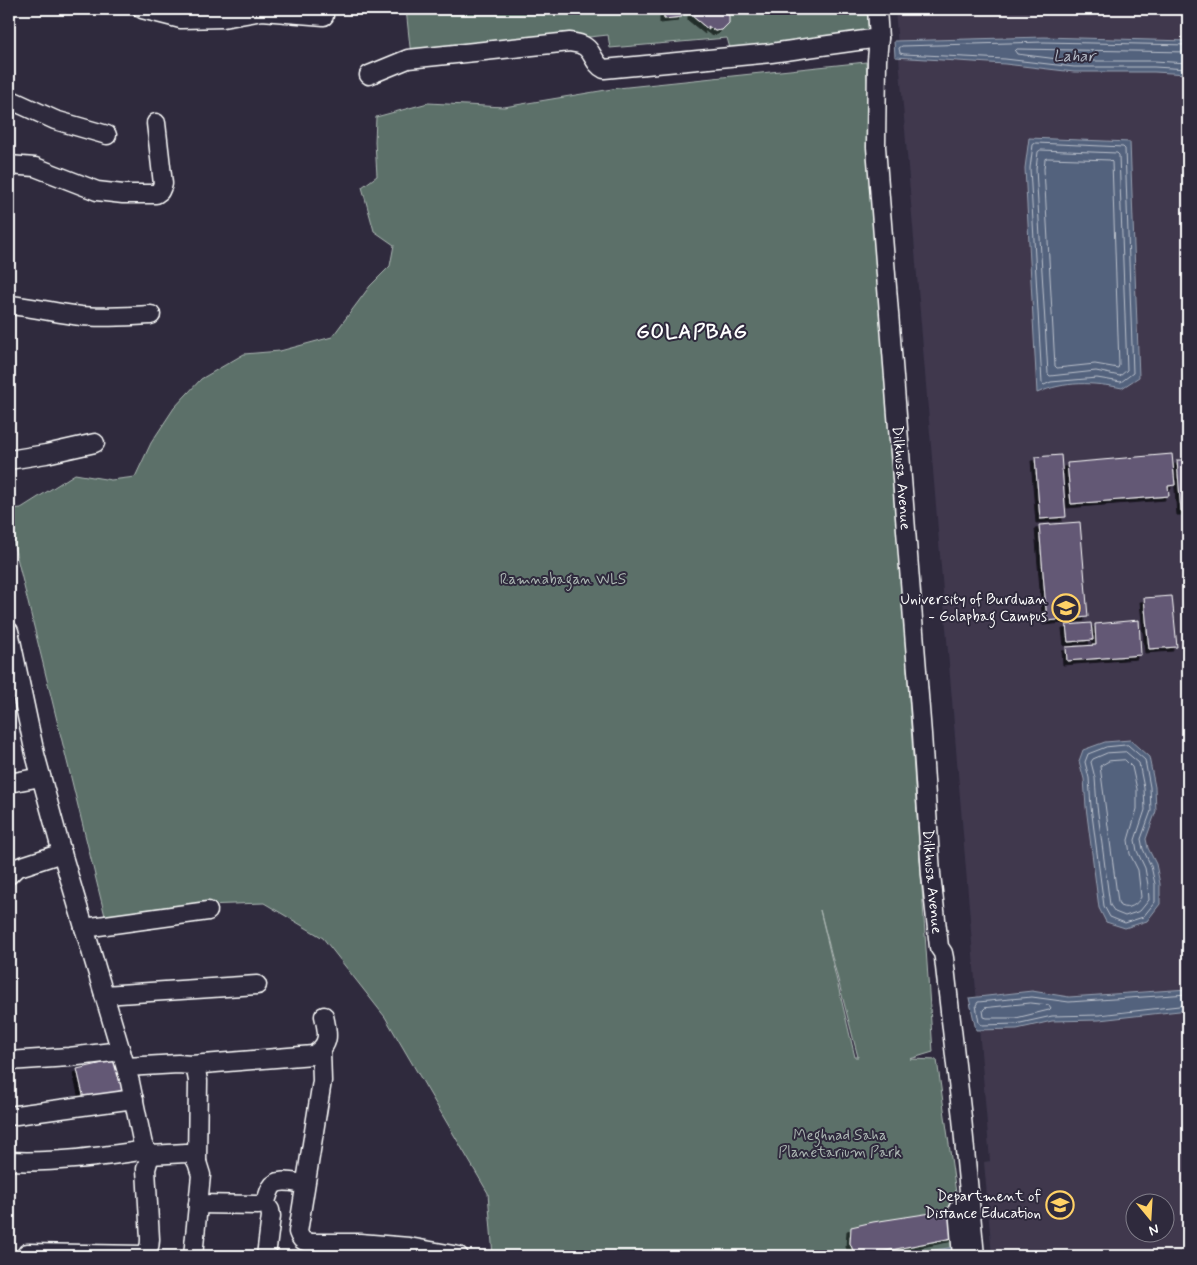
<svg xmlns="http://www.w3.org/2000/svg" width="1197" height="1265" font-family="Mynerve,sans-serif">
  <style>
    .built { fill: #3f384e; fill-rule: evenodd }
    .green { fill: #5b7069; stroke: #adb8b4; fill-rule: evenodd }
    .water { fill: #53627d; stroke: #98a1b1 }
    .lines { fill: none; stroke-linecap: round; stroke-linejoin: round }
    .shore { stroke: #bac0cb; stroke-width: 1 }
    .building { fill: #645874; stroke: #fff; filter: url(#shadow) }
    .minor-casing { stroke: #fff; stroke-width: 21 }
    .minor { stroke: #2f2a3d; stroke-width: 18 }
    .labels { text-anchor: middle; stroke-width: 4; stroke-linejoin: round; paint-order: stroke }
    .street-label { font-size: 15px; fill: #fff; stroke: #2f2a3d }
    .park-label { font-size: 15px; fill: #adb8b4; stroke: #2f2a3d }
    .poi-label { font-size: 15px; fill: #fff; stroke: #2f2a3d; text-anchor: end }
    .water-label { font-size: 16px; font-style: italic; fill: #b2b8c4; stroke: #2f2a3d }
    .district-label { font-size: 20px; font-weight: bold; letter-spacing: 1px; fill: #fff; stroke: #2f2a3d }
  </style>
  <defs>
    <filter id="shadow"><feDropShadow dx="-4" dy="4" stdDeviation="0" flood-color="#0009"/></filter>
  </defs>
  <rect width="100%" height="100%" fill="#2f2a3d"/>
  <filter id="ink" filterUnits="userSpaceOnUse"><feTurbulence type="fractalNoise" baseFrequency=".02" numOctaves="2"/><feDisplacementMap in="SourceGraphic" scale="10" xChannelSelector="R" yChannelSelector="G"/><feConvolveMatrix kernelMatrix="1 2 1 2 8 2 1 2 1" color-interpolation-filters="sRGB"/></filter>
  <g filter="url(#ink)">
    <path class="built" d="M895,9H1188V1256H992L984,1162L990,1161ZM1134,1202H1164V1232H1134Z"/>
    <g class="green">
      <path d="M406,9H867L869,39L732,55L727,38L610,48L608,35L411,56Z"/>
      <path d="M866,62L933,1052L910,1059L937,1060L965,1256H493L488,1193L385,1017L323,938L264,903L172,906L105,916L9,525V509L21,508L75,474L111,480L135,477L151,443L174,408L201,379L244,354L280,351L332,337L370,286L390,266L394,245L374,231L362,187L377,176L375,142L376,117L428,103L504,107L618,88ZM820,910L858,1057H855Z"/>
    </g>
    <g class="water">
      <path d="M1044,37L1188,41V74L1154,72H1074L1005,64L895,57L894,41Z"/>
      <path d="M1029,138L1130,142L1139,377L1122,388C1093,382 1065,381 1037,393L1025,168Z"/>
      <path d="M1130,740L1149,757L1155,787L1156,811L1146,839L1148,848L1156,864L1160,884V904L1147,921L1125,928L1106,922L1099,908L1086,807L1084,779L1079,761L1083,750L1105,742Z"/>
      <path d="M1188,989V1010L1099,1020L1052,1021L1017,1029L976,1030L969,998L1032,991L1069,997Z"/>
      <path d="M969,1245V1256H892Z"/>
    </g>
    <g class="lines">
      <g class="shore">
        <path d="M1188,45L1044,42L902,46L899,48L900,53L904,54L1005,59L1074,67H1154L1188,69"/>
        <path d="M1188,52L1017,49L1015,51L1017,54L1074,61H1154L1188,63"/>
        <path d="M1036,143L1123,147L1125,149L1133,373L1121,382L1097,378L1051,382L1044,385L1042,383L1030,168L1033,145Z"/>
        <path d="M1041,150L1117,153L1119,155L1127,370L1120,376L1096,371L1050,376L1048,374L1036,169L1038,152Z"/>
        <path d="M1048,158L1110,160L1112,162L1119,365L1118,368L1095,364L1057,368L1055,366L1044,169L1045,159Z"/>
        <path d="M1128,745L1145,760L1150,787L1151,811L1141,839L1143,849L1151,866L1155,884V902L1143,917L1125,923L1110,917L1104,906L1091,807L1089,778L1085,762L1088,754L1106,747Z"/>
        <path d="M1126,752L1139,763L1144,788L1145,810L1135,840L1137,851L1145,868L1148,885L1149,900L1140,911L1125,916L1115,912L1110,905L1097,806L1095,778L1091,762L1093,759L1107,753Z"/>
        <path d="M1125,760L1132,767L1137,789V809L1128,840L1130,854L1138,870L1141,897C1137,905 1129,910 1120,906L1118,902L1100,766L1109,761Z"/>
        <path d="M1188,994L1069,1002L1032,997L978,1002L976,1005L979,1023L982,1025L1016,1024L1052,1016L1099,1015L1188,1005"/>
        <path d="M1031,1003L1049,1005L1051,1008L1049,1010L1016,1018H987L984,1017L983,1010L985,1008Z"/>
      </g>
    </g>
    <g class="building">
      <path d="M664,9H726L727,10H723L729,16V23L722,30L715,31L708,26L709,30L692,16V10L682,11V17L664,19Z"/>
      <path d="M1172,454L1175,485L1168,486L1169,496L1071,504L1067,463Z"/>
      <path d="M1061,455L1066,517L1040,519L1035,457Z"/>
      <path d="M1177,460H1188V511H1181Z"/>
      <path d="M1080,522L1088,617L1047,621L1039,525Z"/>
      <path d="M1172,596L1177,647L1149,649L1144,598Z"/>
      <path d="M1139,620L1141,655L1067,661L1066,647L1096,645L1095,624Z"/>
      <path d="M1091,623L1093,640L1068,642L1066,625Z"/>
      <path d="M116,1060L124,1090L84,1099L77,1069Z"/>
      <path d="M957,1209V1237L871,1254L854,1253L850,1243L851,1227L873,1222Z"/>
    </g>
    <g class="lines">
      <g class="minor-casing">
        <g id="minor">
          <path d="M142,9L181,19L223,18L262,11L324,16"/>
          <path id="s1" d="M877,9L879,38L877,60L876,147L922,734L931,874L939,947L943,953L944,958L962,1118L975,1256"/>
          <path d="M369,75L408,59L570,42C574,43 579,43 582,45C593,49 593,64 604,69L771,53L879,38"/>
          <path d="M9,99L55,120L107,135"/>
          <path d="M9,165L35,167L97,191L123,194H156L160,191L163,184L156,123"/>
          <path d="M9,305C33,307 57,313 81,316C105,318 128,316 151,315"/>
          <path d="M9,460L46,454L95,443"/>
          <path d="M9,631L35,754L62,853L130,1082L143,1145L150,1155L186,1153L192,1155L197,1162L201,1175L193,1256"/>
          <path d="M9,783L41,777"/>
          <path d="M9,875L16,868L62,853"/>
          <path d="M84,928L208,911"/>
          <path d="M104,995L257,985"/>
          <path d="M321,1050L322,1081L298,1232C301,1240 303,1242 312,1243H360L409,1247L459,1256"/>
          <path d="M9,1061L69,1057L121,1051"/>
          <path d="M191,1065L313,1055C331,1045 328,1033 324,1016"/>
          <path d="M126,1067L178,1064L191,1065L196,1070L198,1081L197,1162"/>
          <path d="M9,1116L134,1099"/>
          <path d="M9,1161C54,1163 100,1157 146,1150"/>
          <path d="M265,1203L270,1210L271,1216L266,1256"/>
          <path d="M198,1204L258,1205L265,1203C268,1198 268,1193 271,1188C277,1177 295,1183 305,1184"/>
          <path d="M958,1209L962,1256"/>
          <path d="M27,1253L143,1255C149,1251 150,1246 150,1239L146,1169L150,1155"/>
        </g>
      </g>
      <use href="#minor" class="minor"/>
    </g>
  </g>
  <defs>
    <g id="university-ring" transform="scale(1.4375)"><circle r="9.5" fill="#2f2a3d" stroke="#ffd166" stroke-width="1.5"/><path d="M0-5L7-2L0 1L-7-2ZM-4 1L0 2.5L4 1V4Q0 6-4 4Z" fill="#ffd166"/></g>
  </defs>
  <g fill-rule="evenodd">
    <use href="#university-ring" x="1066" y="608"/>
    <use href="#university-ring" x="1060" y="1205"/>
  </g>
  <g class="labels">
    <g class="street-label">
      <text dy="5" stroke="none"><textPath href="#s1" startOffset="470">Dilkhusa Avenue</textPath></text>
      <text dy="5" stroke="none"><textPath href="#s1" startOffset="875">Dilkhusa Avenue</textPath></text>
    </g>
    <g class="park-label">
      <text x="563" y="584">Ramnabagan WLS</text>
      <text x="840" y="1140">Meghnad Saha<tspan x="840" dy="17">Planetarium Park</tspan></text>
    </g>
    <g class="poi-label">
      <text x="1047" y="604">University of Burdwan<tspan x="1047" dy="17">- Golapbag Campus</tspan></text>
      <text x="1041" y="1201">Department of<tspan x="1041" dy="17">Distance Education</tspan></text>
    </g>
    <g class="water-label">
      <text x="1074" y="61">Lahar</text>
    </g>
    <g class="district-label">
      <text x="692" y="338">GOLAPBAG</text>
    </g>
  </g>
  <rect width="1197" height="1265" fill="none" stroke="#2f2a3d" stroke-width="30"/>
  <rect x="15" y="15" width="1167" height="1235" fill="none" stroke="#fff" stroke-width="2" filter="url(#ink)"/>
  <g transform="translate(1150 1218) rotate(162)"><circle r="24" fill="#2f2a3d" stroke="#827f8b"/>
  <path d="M0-4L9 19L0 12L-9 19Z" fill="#ffd166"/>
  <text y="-8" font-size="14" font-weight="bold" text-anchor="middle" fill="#ffffff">N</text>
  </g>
</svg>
